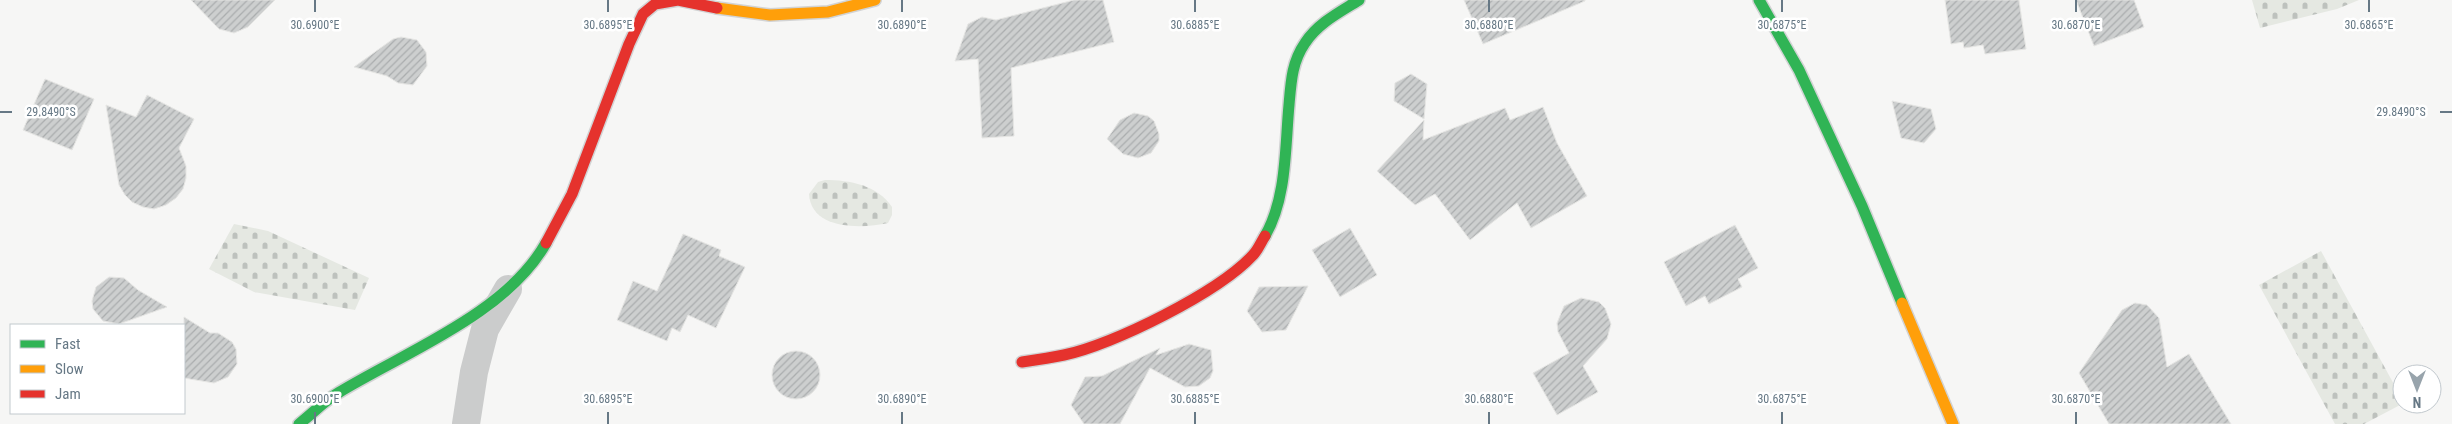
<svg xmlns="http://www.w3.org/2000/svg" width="2452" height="424" font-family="'Roboto Condensed',sans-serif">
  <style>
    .cemetery { fill: url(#cemetery-stones) }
    .building { fill: url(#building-hatch); stroke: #e6e6e4 }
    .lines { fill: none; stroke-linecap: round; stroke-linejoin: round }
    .fast-casing { stroke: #d2d3d4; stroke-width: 14 }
    .slow-casing { stroke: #d2d3d4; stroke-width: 14 }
    .jam-casing { stroke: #d2d3d4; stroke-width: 14 }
    .street { stroke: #cbcccc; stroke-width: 28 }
    .fast { stroke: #30b455; stroke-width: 11 }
    .slow { stroke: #ff9f0a; stroke-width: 11 }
    .jam { stroke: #e5322d; stroke-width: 11 }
    .ticks { fill: none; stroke: #667885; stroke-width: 2 }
    .ticks-label { font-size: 12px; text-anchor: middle; fill: #667885; stroke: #fff; stroke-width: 5; stroke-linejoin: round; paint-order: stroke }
  </style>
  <defs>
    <pattern id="cemetery-stones" width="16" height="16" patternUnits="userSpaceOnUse" patternTransform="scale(1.25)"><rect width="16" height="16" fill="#e5e8e2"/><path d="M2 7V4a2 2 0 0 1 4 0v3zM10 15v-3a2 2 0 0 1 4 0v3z" fill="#bdc1bd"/></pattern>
    <pattern id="building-hatch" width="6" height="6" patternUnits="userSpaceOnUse" patternTransform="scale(1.25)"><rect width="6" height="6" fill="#cdcfcf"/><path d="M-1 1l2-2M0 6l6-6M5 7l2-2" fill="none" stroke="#aaadae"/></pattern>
  </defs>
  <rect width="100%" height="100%" fill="#f6f6f5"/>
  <g class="cemetery">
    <path d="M2252,0H2359L2337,9L2260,28Z"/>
    <path d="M825,180C850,180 877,185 892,207V215L888,223C861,229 811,230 809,194L818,182Z"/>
    <path d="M234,224L268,231L369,278L355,310L254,292L209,269Z"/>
    <path d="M2321,251L2402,399V404L2364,424H2335L2259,285Z"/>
  </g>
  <g class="building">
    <path d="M191,0H275L248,27L234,33L219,29Z"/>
    <path d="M1074,0H1103L1114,42L1011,68L1014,136L982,138L978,59L955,61L968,24L982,17L996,20Z"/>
    <path d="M1464,0H1585V1L1483,44Z"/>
    <path d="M1945,0H2019L2026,49L1985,54L1983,45L1964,48L1963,42L1951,44Z"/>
    <path d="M2076,0H2134L2144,27L2094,46Z"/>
    <path d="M401,37L417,40L426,52L427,66L413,85L398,83L387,76L354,67L393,39Z"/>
    <path d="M1411,74L1427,84L1424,119L1394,101L1395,83Z"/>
    <path d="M45,79L94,99L72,150L23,130Z"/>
    <path d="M147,95L194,119L179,148L186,166V178L183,189L176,198L166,205L154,209L143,207L132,202L125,195L119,185L106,105L136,117Z"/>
    <path d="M1892,101L1931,109L1936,129L1924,143L1901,138Z"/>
    <path d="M1543,107L1557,143L1587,196L1531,228L1517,203L1470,240L1435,194L1415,205L1377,171L1424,120L1423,140L1505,108L1510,120Z"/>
    <path d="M1134,113L1148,116L1154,121L1159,134V141L1151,153L1138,158L1123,154L1107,139L1120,120Z"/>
    <path d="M1735,225L1758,268L1738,279L1742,287L1709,304L1705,296L1686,306L1664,262Z"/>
    <path d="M1350,228L1377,275L1340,297L1312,250Z"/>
    <path d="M683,234L721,250L719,256L745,267L716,328L688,315L680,332L672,328L667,341L617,320L633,281L657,291Z"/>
    <path d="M109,277L124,278L138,290L167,307L119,324L103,321L93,309L92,301L96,287Z"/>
    <path d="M1308,286L1286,330L1262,332L1247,311L1259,287Z"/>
    <path d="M1581,298L1599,302L1605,308L1611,324L1607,339L1583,366L1598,392L1557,415L1533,373L1569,353L1558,332L1557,323L1564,306Z"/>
    <path d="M2135,303L2147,305L2159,318L2167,367L2189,354L2231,424H2109L2079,373L2122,310Z"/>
    <path d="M184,317L210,333H218L232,342L236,349L237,364L228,377L214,383L184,378Z"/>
    <path d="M1189,344L1211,350L1213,371L1210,378L1199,386L1185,387L1150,368L1120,424H1084L1071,405L1085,377L1102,376L1160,348L1156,355Z"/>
    <circle cx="796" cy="375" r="24"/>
  </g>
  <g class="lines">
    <g class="fast-casing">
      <g id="fast">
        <path d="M1759,0L1799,70L1862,206L1902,303"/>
        <path d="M1265,236C1287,198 1285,147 1289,105C1291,81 1292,62 1305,43C1318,23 1340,12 1359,0"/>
        <path d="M299,424C312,414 324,401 338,393C405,352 506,314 546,243"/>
      </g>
    </g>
    <g class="slow-casing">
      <g id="slow">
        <path d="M717,8L770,15L828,12L875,0"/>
        <path d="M1902,303L1953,424"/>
      </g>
    </g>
    <g class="jam-casing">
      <g id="jam">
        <path d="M546,243L572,194L629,44L643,14L655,4L678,0L717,8"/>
        <path d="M1022,362C1036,360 1050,358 1064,355C1113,345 1219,292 1253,255C1258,250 1261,242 1265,236"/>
      </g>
    </g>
    <path class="street" d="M466,424L474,372L485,329L508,289"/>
    <use href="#fast" class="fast"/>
    <use href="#slow" class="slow"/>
    <use href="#jam" class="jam"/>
  </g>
  <path class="ticks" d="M315,0V12M608,0V12M902,0V12M1195,0V12M1489,0V12M1782,0V12M2076,0V12M2369,0V12M0,112H12M2440,112H2452M315,412V424M608,412V424M902,412V424M1195,412V424M1489,412V424M1782,412V424M2076,412V424"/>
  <g class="ticks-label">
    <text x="315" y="29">30.6900°E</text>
    <text x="608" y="29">30.6895°E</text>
    <text x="902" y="29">30.6890°E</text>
    <text x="1195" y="29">30.6885°E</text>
    <text x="1489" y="29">30.6880°E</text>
    <text x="1782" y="29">30.6875°E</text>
    <text x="2076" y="29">30.6870°E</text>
    <text x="2369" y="29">30.6865°E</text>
    <text x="2401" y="116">29.8490°S</text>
    <text x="51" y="116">29.8490°S</text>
    <text x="315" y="403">30.6900°E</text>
    <text x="608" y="403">30.6895°E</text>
    <text x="902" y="403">30.6890°E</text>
    <text x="1195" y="403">30.6885°E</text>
    <text x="1489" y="403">30.6880°E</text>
    <text x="1782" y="403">30.6875°E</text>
    <text x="2076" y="403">30.6870°E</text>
  </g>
  <rect x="10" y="324" width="175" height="90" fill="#ffffff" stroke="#c2c9ce"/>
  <rect x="20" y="340" width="25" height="8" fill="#30b455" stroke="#c2c9ce"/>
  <text x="55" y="349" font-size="15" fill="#667885">Fast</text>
  <rect x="20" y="365" width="25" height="8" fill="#ff9f0a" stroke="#c2c9ce"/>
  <text x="55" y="374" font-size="15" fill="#667885">Slow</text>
  <rect x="20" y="390" width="25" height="8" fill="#e5322d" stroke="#c2c9ce"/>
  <text x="55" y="399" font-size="15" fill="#667885">Jam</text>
  <g transform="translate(2417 389) rotate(180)"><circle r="24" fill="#ffffff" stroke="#c2c9ce"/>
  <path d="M0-4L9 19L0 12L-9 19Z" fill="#98a4ac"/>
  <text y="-8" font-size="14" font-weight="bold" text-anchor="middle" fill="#667885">N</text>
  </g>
</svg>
